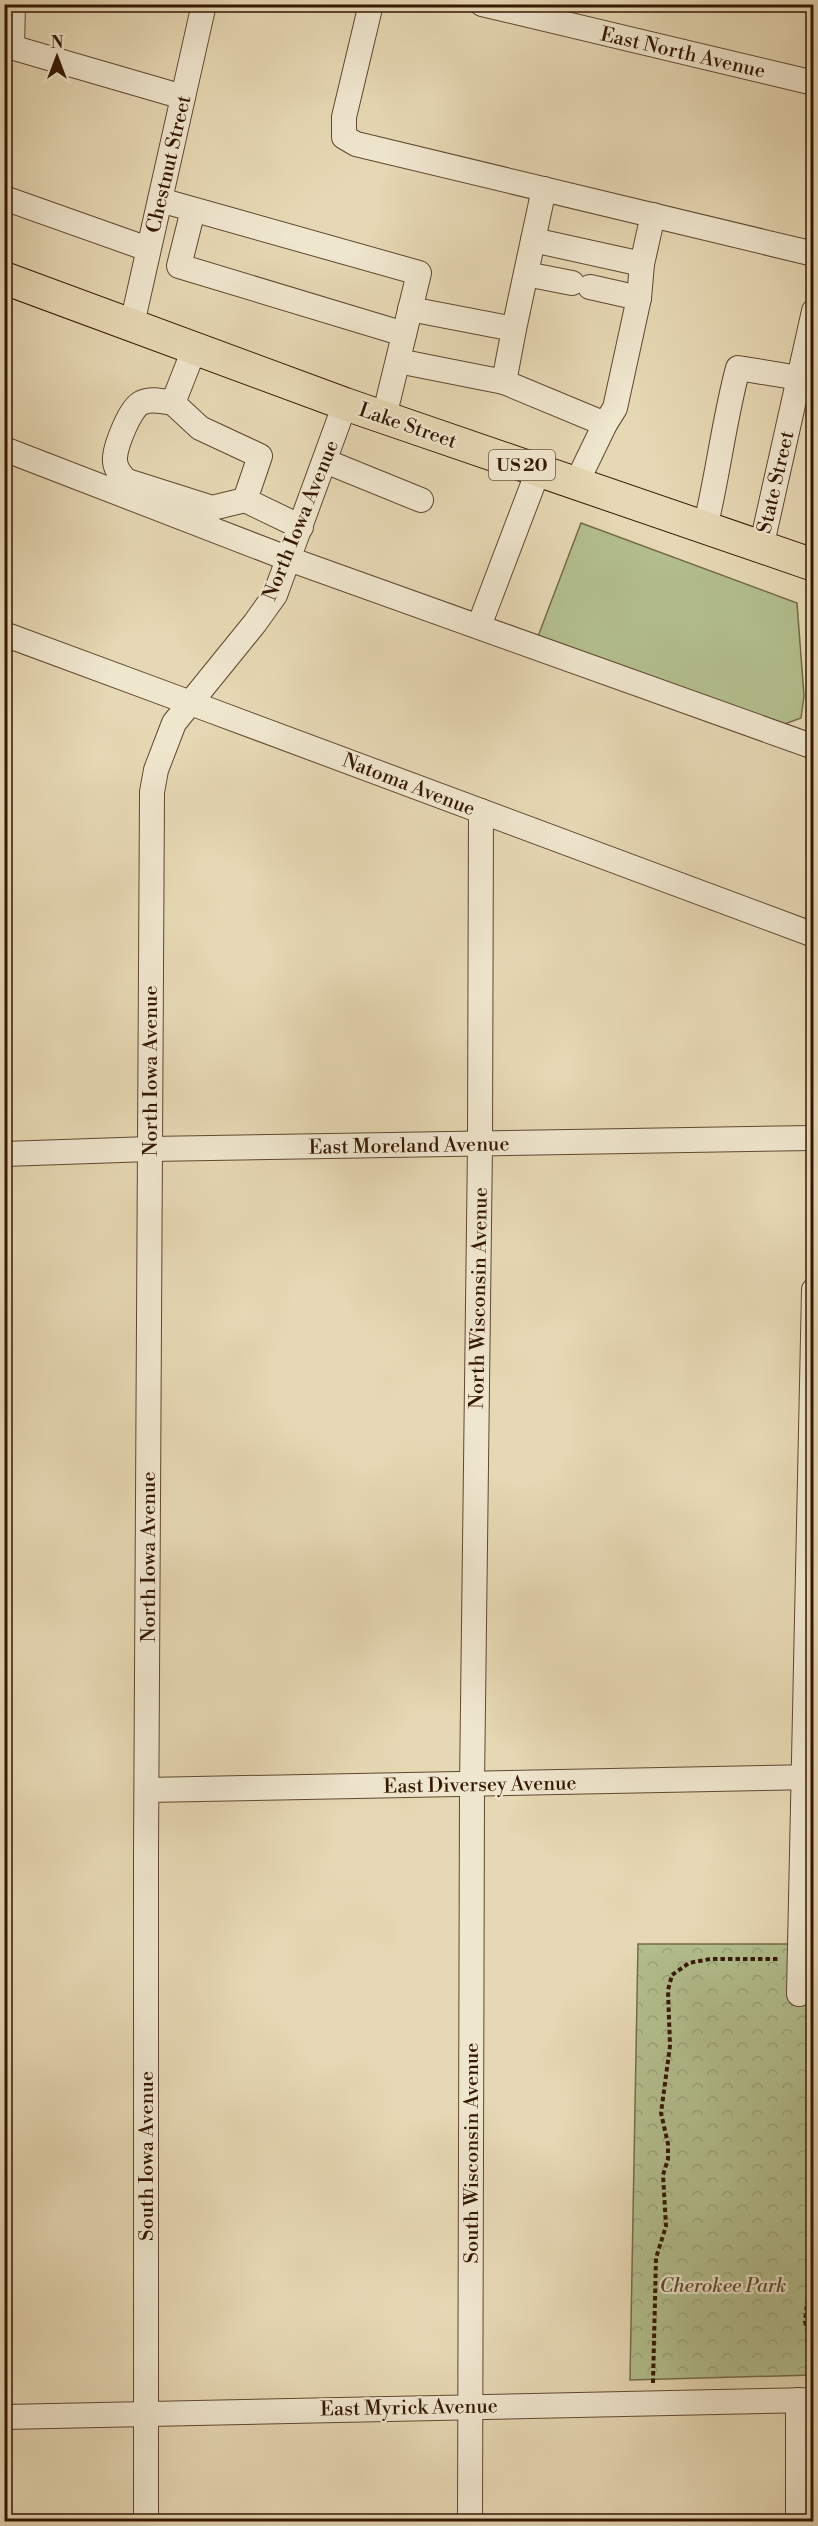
<svg xmlns="http://www.w3.org/2000/svg" width="818" height="2526" font-family="'Libre Bodoni',serif">
  <style>
    .green { fill: #b3bf8e; stroke: #746b48; stroke-width: 1.5 }
    .park { fill: url(#park-crowns); stroke: #746b48; stroke-width: 1.5 }
    .lines { fill: none; stroke-linecap: round; stroke-linejoin: round }
    .minor-casing { stroke: #61472f; stroke-width: 26 }
    .major-casing { stroke: #351703; stroke-width: 34 }
    .path { stroke: #351703; stroke-width: 4; stroke-dasharray: 4.5 3; stroke-linecap: butt }
    .minor { stroke: #efe6ce; stroke-width: 24 }
    .major { stroke: #e6d8b4; stroke-width: 32 }
    .labels { text-anchor: middle; stroke-width: 4.5; stroke-linejoin: round; paint-order: stroke }
    .shield { fill: #efe6ce; stroke: #6d5540; stroke-width: 1.5 }
    .shield-label { font-size: 18px; font-weight: bold; fill: #351703 }
    .street-label { font-size: 20px; fill: #351703; stroke: #efe6ce }
    .park-label { font-size: 20px; font-style: italic; fill: #5b492d; stroke: #efe6ce }
  </style>
  <defs>
    <pattern id="park-crowns" width="20" height="18" patternUnits="userSpaceOnUse" patternTransform="scale(1.5)"><rect width="20" height="18" fill="#b3bf8e"/><path d="M2 6a3 3 0 1 1 6 0M12 15a3 3 0 1 1 6 0" fill="none" stroke="#9ba379"/></pattern>
  </defs>
  <rect width="100%" height="100%" fill="#e6d8b4"/>
  <filter id="stains"><feTurbulence type="fractalNoise" baseFrequency=".00333" numOctaves="4"/><feColorMatrix values="0 0 0 0 .2 0 0 0 0 .09 0 0 0 0 .02 0 0 0 .5 -.17"/></filter>
  <radialGradient id="worn" r=".72"><stop offset=".6" stop-color="#630" stop-opacity="0"/><stop offset="1" stop-color="#630" stop-opacity=".3"/></radialGradient>
  <path class="green" d="M581,523L797,603L804,696L801,718L782,725L537,639Z"/>
  <path class="park" d="M638,1944H813V2375L630,2380Z"/>
  <g class="lines">
    <g class="minor-casing">
      <g id="minor">
        <path d="M371,4L344,117V137L356,144L814,254"/>
        <path d="M482,4L814,83"/>
        <path d="M4,45L183,97"/>
        <path d="M12,48L13,4"/>
        <path d="M4,198L148,249"/>
        <path d="M160,200L419,273L384,417"/>
        <path d="M193,210L179,266L404,334"/>
        <path d="M533,240L544,189"/>
        <path d="M642,264L653,215"/>
        <path d="M526,274L572,283"/>
        <path d="M132,324L204,4"/>
        <path d="M514,329L533,240L642,264L639,298"/>
        <path d="M195,347L173,403L200,428L260,456L245,500L301,527"/>
        <path d="M398,361L504,382L514,329L410,309"/>
        <path d="M504,382L605,424"/>
        <path d="M173,403C162,401 151,398 141,403C130,408 116,445 115,457C114,467 120,475 127,481L212,508L245,500"/>
        <path d="M4,449L289,559L814,747"/>
        <path d="M325,461L421,500"/>
        <path d="M576,484L605,424L615,408L639,298L590,287"/>
        <path d="M705,528C718,475 724,420 738,368L799,378"/>
        <path d="M761,548L814,311"/>
        <path d="M479,626L538,471"/>
        <path d="M4,634C274,734 544,833 814,935"/>
        <path d="M4,1154L150,1149L814,1138"/>
        <path d="M147,1790L814,1777"/>
        <path d="M799,1994L814,1290"/>
        <path d="M798,2400V2522"/>
        <path d="M4,2417L814,2400"/>
        <path d="M146,2522V1851L152,792L156,770L174,723L255,623L275,595L345,404"/>
        <path d="M470,2522L472,1785L480,1145L481,811"/>
      </g>
    </g>
    <g class="major-casing">
      <path id="major" d="M4,278L345,404L814,565"/>
    </g>
    <g class="path">
      <path d="M814,2239L805,2322L814,2355"/>
      <path d="M653,2383L656,2258L666,2226L663,2175L668,2159V2144L661,2113L670,2046L668,1990L672,1975L689,1963L710,1959H780"/>
    </g>
    <use href="#minor" class="minor"/>
    <use href="#major" class="major"/>
  </g>
  <g class="labels">
    <rect class="shield" x="489" y="450" width="66" height="30" rx="4.5"/>
    <g class="shield-label">
      <text x="522" y="471">US 20</text>
    </g>
    <g class="street-label">
      <text transform="translate(683 52) rotate(13)" y="7">East North Avenue</text>
      <text transform="translate(168 164) rotate(-77)" y="7">Chestnut Street</text>
      <text transform="translate(408 425) rotate(19)" y="7">Lake Street</text>
      <text transform="translate(775 482) rotate(-77)" y="7">State Street</text>
      <text transform="translate(300 520) rotate(-68)" y="7">North Iowa Avenue</text>
      <text transform="translate(409 784) rotate(21)" y="7">Natoma Avenue</text>
      <text transform="translate(150 1071) rotate(-90)" y="7">North Iowa Avenue</text>
      <text transform="translate(409 1145) rotate(-1)" y="7">East Moreland Avenue</text>
      <text transform="translate(478 1298) rotate(-89)" y="7">North Wisconsin Avenue</text>
      <text transform="translate(148 1557) rotate(-90)" y="7">North Iowa Avenue</text>
      <text transform="translate(480 1784) rotate(-1)" y="7">East Diversey Avenue</text>
      <text transform="translate(471 2153) rotate(-90)" y="7">South Wisconsin Avenue</text>
      <text transform="translate(146 2156) rotate(-90)" y="7">South Iowa Avenue</text>
      <text transform="translate(409 2407) rotate(-1)" y="7">East Myrick Avenue</text>
    </g>
    <g class="park-label">
      <text x="723" y="2292">Cherokee Park</text>
    </g>
  </g>
  <rect width="818" height="2526" fill="none" stroke="#e6d8b4" stroke-width="24"/>
  <rect x="6" y="6" width="806" height="2514" fill="none" stroke="#351703" stroke-width="3"/>
  <rect x="12" y="12" width="794" height="2502" fill="none" stroke="#351703" stroke-width="1.5"/>
  <g transform="translate(57 57)" stroke="#efe6ce" stroke-width="4.5" paint-order="stroke">
  <path d="M0-4.5L10 22L0 15L-10 22Z" fill="#351703"/>
  <text y="-9" font-size="16" font-weight="bold" text-anchor="middle" fill="#351703">N</text>
  </g>
  <rect width="100%" height="100%" filter="url(#stains)"/>
  <rect width="100%" height="100%" fill="url(#worn)"/>
</svg>
